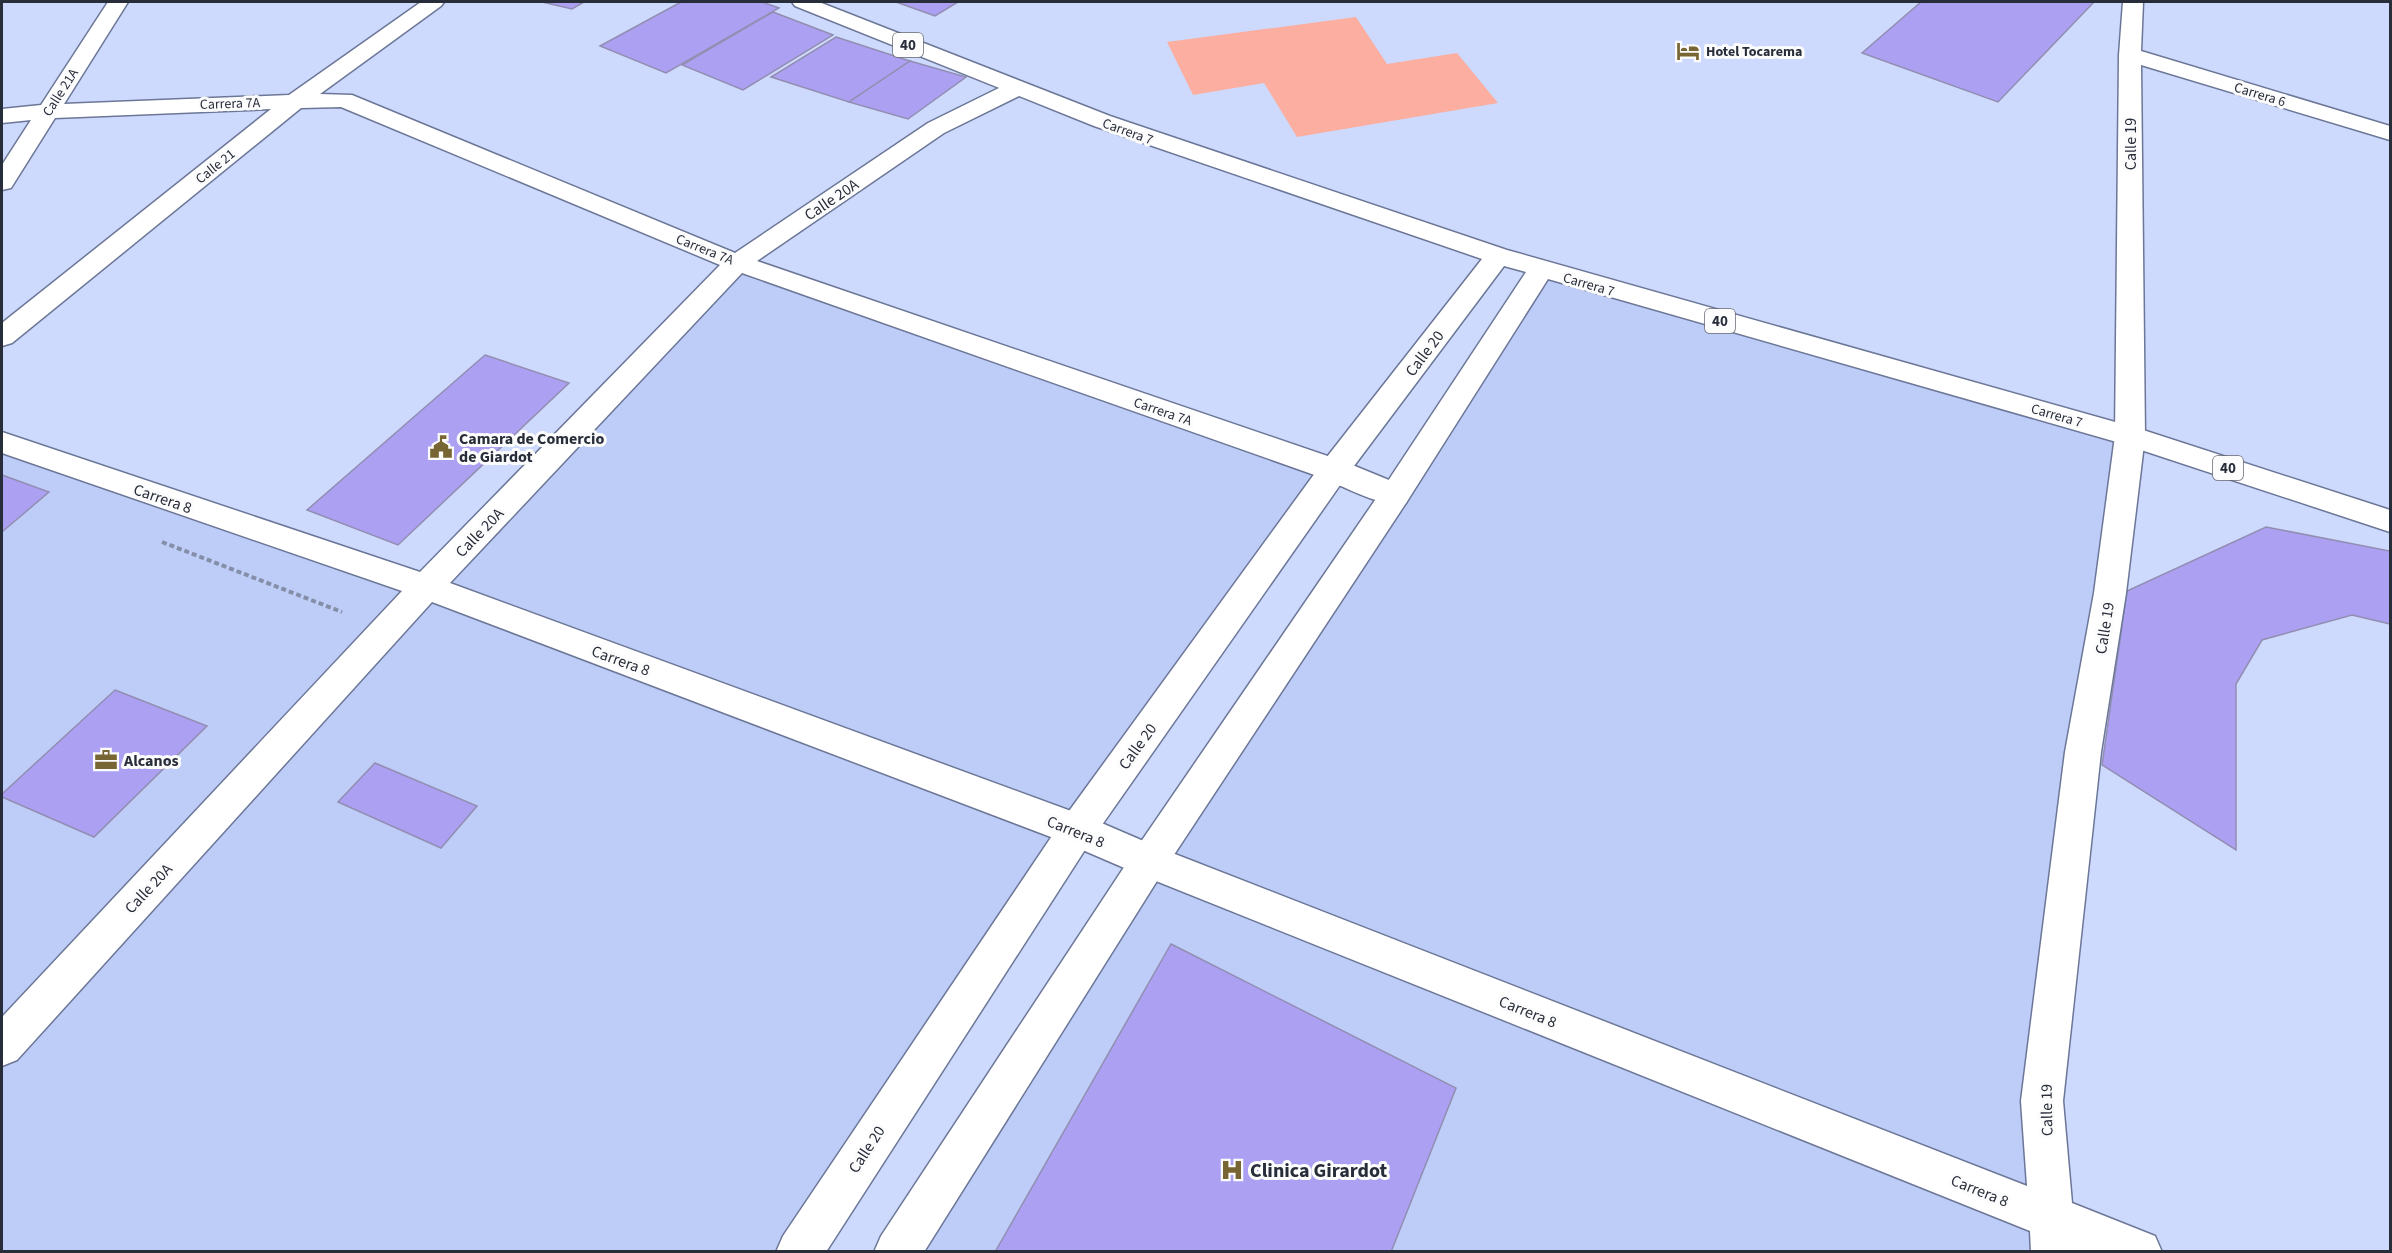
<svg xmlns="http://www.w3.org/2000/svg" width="2392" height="1253" font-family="'Source Sans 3',sans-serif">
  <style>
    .built { fill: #becdf8 }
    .green { fill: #fcaea0 }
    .building { fill: #aca0f3; stroke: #928eb1; stroke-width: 1.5 }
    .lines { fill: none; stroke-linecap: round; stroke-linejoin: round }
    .minor-casing { stroke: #6c7797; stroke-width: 3 }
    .major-casing { stroke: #6c7797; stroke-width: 3 }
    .path { stroke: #858ea8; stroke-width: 4; stroke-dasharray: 5 3; stroke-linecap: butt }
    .minor { fill: #fff; fill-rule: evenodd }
    .major { fill: #fff; fill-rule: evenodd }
    .labels { text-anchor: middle; stroke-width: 6; stroke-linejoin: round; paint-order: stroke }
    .far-poi-label { font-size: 14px; font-weight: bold; fill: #282d3a; stroke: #fcfcfc; text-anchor: start }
    .far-street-label { font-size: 14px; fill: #282d3a; stroke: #fcfcfc }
    .shield { fill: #fcfcfc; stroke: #686b74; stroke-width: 1.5 }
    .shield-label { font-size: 15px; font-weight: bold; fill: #282d3a }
    .street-label { font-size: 16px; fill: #282d3a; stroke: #fcfcfc }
    .poi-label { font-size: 16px; font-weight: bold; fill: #282d3a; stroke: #fcfcfc; text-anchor: start }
    .near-poi-label { font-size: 20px; font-weight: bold; fill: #282d3a; stroke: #fcfcfc; text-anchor: start }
  </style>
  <rect width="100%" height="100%" fill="#cddafe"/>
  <g class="built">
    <path d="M737,263L1334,470L799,1251L2,1252V442L426,587Z"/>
    <path d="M1541,270L2130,436L2042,1101L2053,1219L2139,1251L916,1252L1149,861Z"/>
  </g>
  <path class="green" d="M1356,17L1387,64L1457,53L1498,103L1297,137L1264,83L1193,95L1167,42Z"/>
  <g class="building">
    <path d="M542,2H584L572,9Z"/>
    <path d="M681,2H762L779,8L666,73L600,46Z"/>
    <path d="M896,2H958L935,16Z"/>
    <path d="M1921,2H2094L1998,102L1862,53Z"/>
    <path d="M773,12L833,35L743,90L682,65Z"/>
    <path d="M836,37L910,61L849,102L771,77Z"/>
    <path d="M910,61L966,77L908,119L849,102Z"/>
    <path d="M485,355L569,383L398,545L307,510Z"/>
    <path d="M2,475L49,492L2,532Z"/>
    <path d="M2266,527L2390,551V624L2352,615L2262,640L2236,684V850L2102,765L2127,591Z"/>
    <path d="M115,690L207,726L94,837L2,797V794Z"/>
    <path d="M375,763L477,806L441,848L338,802Z"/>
    <path d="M1171,944L1456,1088L1391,1252H995Z"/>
  </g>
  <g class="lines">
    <g class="minor-casing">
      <path id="minor" d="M108,2H128L64,104L289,95L421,2H444L441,6L320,94L352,95L735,253L928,123L1007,84L1015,82L1023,84L1026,89L1023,94L944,133L757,261L1345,462L1406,487L1410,495L1406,503C1384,509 1345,487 1323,478L742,273L450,583L1090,818L1162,849L2027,1186L2021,1101L2065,752L2094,593L2115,436L2119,55L2123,2H2143L2141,51L2390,126V140L2141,65L2145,436L2126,593L2101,752L2063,1101L2072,1203L2155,1236L2162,1252H2031L2030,1231L1136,873L1064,842L432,602L17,1060L2,1066V1017L402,591L2,453V432L420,572L720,265L341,107L301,108L12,343L2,346V323L271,109L55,118L11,188L2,190V165L31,120L2,123V109L41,105Z"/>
    </g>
    <g class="major-casing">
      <path id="major" d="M792,2H819L1110,116L1507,250L2140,429L2390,510V532L2120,443L1548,279L1406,503L1162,873L924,1252H874L881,1236L1136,849L1384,487L1526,272L1504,266L1345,478L1090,842L826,1252H776L783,1236L1064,818L1323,462L1482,259L1094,126L795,6Z"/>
    </g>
    <path class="path" d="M162,542L342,612"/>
    <use href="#minor" class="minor"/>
    <use href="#major" class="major"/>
  </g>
  <defs>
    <g id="hotel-bare" transform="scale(1.8)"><path d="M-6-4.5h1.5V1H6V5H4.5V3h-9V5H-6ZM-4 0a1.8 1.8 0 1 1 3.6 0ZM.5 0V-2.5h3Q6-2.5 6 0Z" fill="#776534" stroke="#fcfcfc" stroke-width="2.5" paint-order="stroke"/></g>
    <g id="civic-bare" transform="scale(1.8)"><path d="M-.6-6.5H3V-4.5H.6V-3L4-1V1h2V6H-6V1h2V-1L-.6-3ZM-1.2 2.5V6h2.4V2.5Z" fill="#776534" stroke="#fcfcfc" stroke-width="2.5" paint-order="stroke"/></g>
    <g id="office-bare" transform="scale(1.8)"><path d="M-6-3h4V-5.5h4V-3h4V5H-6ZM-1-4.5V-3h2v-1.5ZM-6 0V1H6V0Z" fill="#776534" stroke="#fcfcfc" stroke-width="2.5" paint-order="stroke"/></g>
    <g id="hospital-bare" transform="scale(1.8)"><path d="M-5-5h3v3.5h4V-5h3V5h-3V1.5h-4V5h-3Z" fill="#776534" stroke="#fcfcfc" stroke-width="2.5" paint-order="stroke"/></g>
  </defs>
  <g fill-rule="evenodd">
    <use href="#hotel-bare" x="1688" y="51"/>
    <use href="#civic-bare" x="441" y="447"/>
    <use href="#office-bare" x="106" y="760"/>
    <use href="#hospital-bare" x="1232" y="1170"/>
  </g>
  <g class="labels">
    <g class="far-poi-label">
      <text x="1706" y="56">Hotel Tocarema</text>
    </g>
    <g class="far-street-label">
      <text transform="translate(60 92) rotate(-57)" y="5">Calle 21A</text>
      <text transform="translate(2260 94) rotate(17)" y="5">Carrera 6</text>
      <text transform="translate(230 103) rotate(-2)" y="5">Carrera 7A</text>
      <text transform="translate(1128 131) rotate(20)" y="5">Carrera 7</text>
      <text transform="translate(215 166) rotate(-39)" y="5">Calle 21</text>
      <text transform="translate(705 249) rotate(22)" y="5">Carrera 7A</text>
      <text transform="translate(1589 284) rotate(16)" y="5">Carrera 7</text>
      <text transform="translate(1163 411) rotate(19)" y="5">Carrera 7A</text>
      <text transform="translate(2057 415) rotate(16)" y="5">Carrera 7</text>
    </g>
    <g class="shield">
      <rect x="893" y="33" width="30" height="24" rx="4.5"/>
      <rect x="1705" y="309" width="30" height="24" rx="4.5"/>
      <rect x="2213" y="456" width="30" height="24" rx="4.5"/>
    </g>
    <g class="shield-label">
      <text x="908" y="50">40</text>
      <text x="1720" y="326">40</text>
      <text x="2228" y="473">40</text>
    </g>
    <g class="street-label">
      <text transform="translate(2130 144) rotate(-90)" y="6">Calle 19</text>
      <text transform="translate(831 199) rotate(-34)" y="6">Calle 20A</text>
      <text transform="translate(1424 353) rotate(-53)" y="6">Calle 20</text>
      <text transform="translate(163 498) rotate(19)" y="6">Carrera 8</text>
      <text transform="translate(479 532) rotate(-46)" y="6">Calle 20A</text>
      <text transform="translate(2104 628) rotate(-81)" y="6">Calle 19</text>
      <text transform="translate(621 660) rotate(20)" y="6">Carrera 8</text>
      <text transform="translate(1137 746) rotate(-54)" y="6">Calle 20</text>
      <text transform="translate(1076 831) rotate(22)" y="6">Carrera 8</text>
      <text transform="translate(148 888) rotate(-47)" y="6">Calle 20A</text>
      <text transform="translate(1528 1011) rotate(22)" y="6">Carrera 8</text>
      <text transform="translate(2046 1110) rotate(-91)" y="6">Calle 19</text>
      <text transform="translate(866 1149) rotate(-57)" y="6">Calle 20</text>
      <text transform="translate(1980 1190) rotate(22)" y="6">Carrera 8</text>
    </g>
    <g class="poi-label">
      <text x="459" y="444">Camara de Comercio<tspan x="459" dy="18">de Giardot</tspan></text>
      <text x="124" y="766">Alcanos</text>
    </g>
    <g class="near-poi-label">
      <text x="1250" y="1177">Clinica Girardot</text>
    </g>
  </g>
  <rect width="2392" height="1253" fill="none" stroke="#282d3a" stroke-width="6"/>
</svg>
